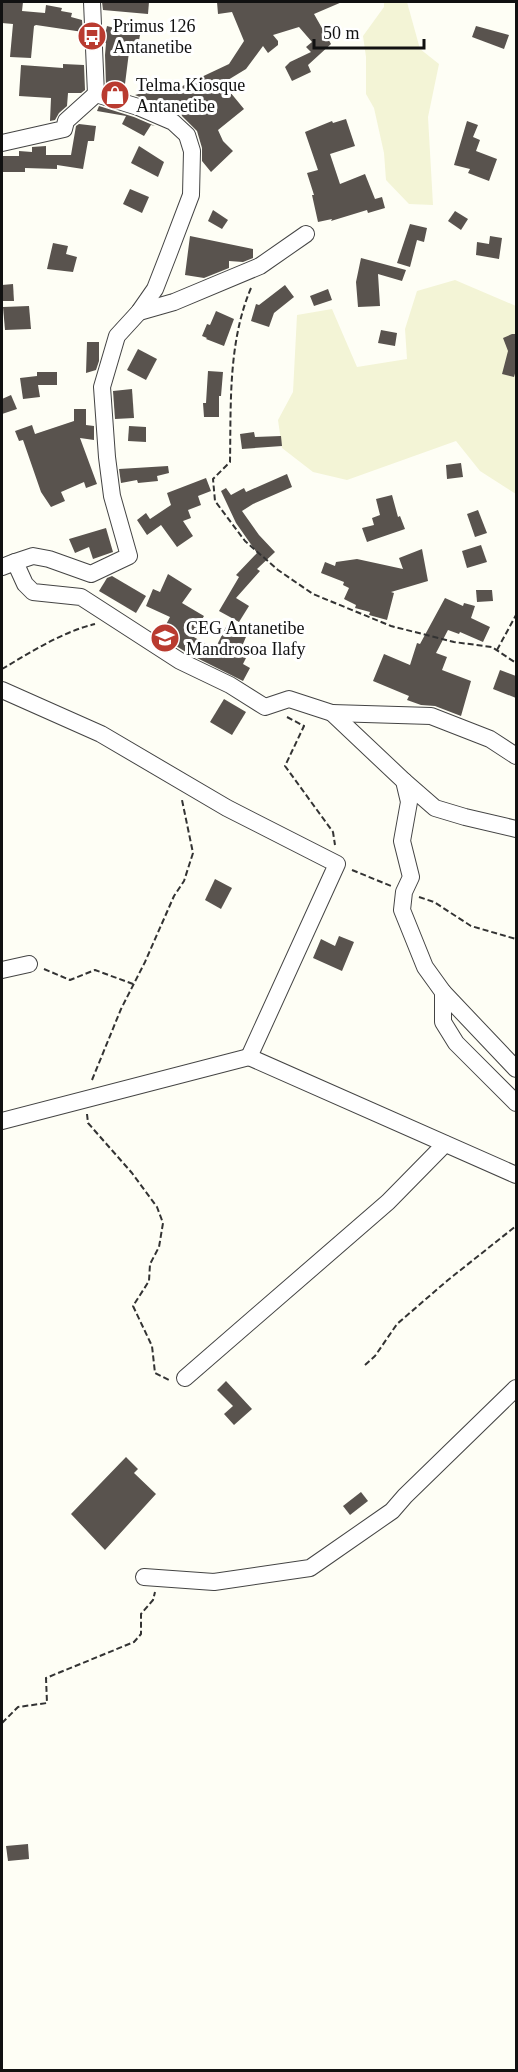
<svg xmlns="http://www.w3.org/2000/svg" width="518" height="2072" font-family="Georgia,serif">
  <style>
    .farmland { fill: #f3f4d6 }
    .building { fill: #59534e }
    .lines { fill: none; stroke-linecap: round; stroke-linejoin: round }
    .minor-casing { stroke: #444; stroke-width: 18 }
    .path { stroke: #333; stroke-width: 2; stroke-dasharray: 6 3; stroke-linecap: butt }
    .minor { stroke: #fff; stroke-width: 16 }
    .labels { text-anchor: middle; stroke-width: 6; stroke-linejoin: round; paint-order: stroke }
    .poi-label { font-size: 18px; fill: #111; stroke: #fff; text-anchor: start }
  </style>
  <rect width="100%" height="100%" fill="#fefef5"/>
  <g class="farmland">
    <path d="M384,2H407L420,49L439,64L428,117L433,205L409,204L386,180L384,153L374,108L366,94V57L363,36L384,7Z"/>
    <path d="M455,280L516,306V494L480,471L456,441L347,480L313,472L282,448L278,420L293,392L297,315L332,309L357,367L407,359L405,329L417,291Z"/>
  </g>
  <g class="building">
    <path d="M3,2H23L22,11L45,13L46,5L62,8L61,11L72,13L71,17L82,20L83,32L36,25L34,26L31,58L10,57L13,24L2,23Z"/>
    <path d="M102,2H149L148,14L103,10Z"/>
    <path d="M217,2H342L314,14L331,44L308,65L311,72L292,81L285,67L290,62L311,52L306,47L312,42L299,27L273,35L278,41V45L268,53L263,46L246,69L223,83L225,85L222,88L226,94L230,92L244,109L218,130L223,141L233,151L211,172L202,161V148L197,131L182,116L179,109L174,111L135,95L174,84L176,89L229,64L244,41L232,12L218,14Z"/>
    <path d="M107,26L140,35L138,46L130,44L124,92L106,86L105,55L106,43L104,42V39Z"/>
    <path d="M476,26L509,35L504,49L472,37Z"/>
    <path d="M63,64L84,65L85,90L81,93H68L67,106L59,113L55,120L50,121L51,98L19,96L21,65L63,68Z"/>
    <path d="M99,106L134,117L155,126L151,125L144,136L122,124L126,116L97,111Z"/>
    <path d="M346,119L355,146L330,154L340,184L365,174L375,199L382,197L385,208L368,213L367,210L331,221L332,219L318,222L312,195H314L307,173L318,170L305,132L332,121L333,123Z"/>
    <path d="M467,121L478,125L473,137L480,140L476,151L497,159L489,181L468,173L470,169L454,165Z"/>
    <path d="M79,124L96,126L94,141H88L83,169L57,165V169L25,168V172H2V156H19V151L32,152V147L46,146V155H71L76,126Z"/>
    <path d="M139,146L164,162L158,177L131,163Z"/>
    <path d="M130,189L149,197L142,213L123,204Z"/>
    <path d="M213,210L228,220L222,229L208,221Z"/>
    <path d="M455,211L468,219L461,230L448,221Z"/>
    <path d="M410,224L427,228L424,242L417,240L410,267L397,263Z"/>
    <path d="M190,236L253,249V258L243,262L229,261V268L204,278L185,275Z"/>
    <path d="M490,236L502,238L499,259L476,255L477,242L489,244Z"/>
    <path d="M53,243L68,246L66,254L77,257L73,272L47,269Z"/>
    <path d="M361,258L406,270L402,281L378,274L380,306L358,307L356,282Z"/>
    <path d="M13,284L14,301H2V285Z"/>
    <path d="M285,285L294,297L274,313L269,327L251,321L256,304L259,305Z"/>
    <path d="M328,289L332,300L314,306L310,296Z"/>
    <path d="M29,306L31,329L5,330L3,307Z"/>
    <path d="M216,311L234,319L224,346L206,339L207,338L202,336L207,324L210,325Z"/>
    <path d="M381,330L397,333L395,346L378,343Z"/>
    <path d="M512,334H516V370L514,377L502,374L508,351L503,338Z"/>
    <path d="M87,342H99V361L96,370L86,373Z"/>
    <path d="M138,349L157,359L146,380L127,370Z"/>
    <path d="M208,371L223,372L221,396H219V417H204L203,403H206Z"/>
    <path d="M37,372H57V385H38L40,397L23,399L20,378L37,376Z"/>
    <path d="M132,389L134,418L115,419L113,391Z"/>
    <path d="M11,395L17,409L2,414V399Z"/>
    <path d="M74,409H86V425L94,426V440L80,438L97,484L86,488L84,482L61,492L65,501L51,507L41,492L23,440L19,441L15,431L32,425L35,434L74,421Z"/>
    <path d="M129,426L146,427V442L128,441Z"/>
    <path d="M254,432L255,437L281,436L282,446L242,449L240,434Z"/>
    <path d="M461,463L463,477L447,479L446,465Z"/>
    <path d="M168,466L169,473L157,476L158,481L138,483L137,480L121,483L119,469Z"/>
    <path d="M287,474L292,487L253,504L242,511L259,535L275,552L257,569L260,571L236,598L249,606L239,622L219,611L239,577L236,575L257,553L236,523L221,491L226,488L231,495L244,488L246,492Z"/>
    <path d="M206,478L211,491L198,496L201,505L188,510L191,518L183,521L193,536L177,547L161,525L147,535L137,520L146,513L150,519L171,505L167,493Z"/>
    <path d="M392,495L398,517L400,516L405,529L367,542L362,528L374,525L372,518L380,515L376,499Z"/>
    <path d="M478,510L487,533L475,537L467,514Z"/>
    <path d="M106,528L113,552L93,559L89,547L75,553L69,539Z"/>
    <path d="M481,545L487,562L467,568L462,551Z"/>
    <path d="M422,549L428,581L391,592L394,593L387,620L369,615L370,612L355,608L356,605L344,599L349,588L343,585L344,582L321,573L325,562L335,566L336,562L357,559L403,569L399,558Z"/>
    <path d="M168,574L192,589L182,603L204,616L192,636L215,649L228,623L248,632L243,644L251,648L243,664L250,668L243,681L189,654L160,636L170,617L146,606L153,589L160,592Z"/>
    <path d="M112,576L146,596L136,613L99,591L107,578Z"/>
    <path d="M476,590H492L493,601L477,602Z"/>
    <path d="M445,598L463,606L464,603L475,606L471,618L490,627L483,642L460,632L459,634L448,630L436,653L447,657L442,670L471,681L461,716L435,706L421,705L407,700L409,696L373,681L384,654L410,665L417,643L420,644Z"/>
    <path d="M500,670L516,676V698L493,689Z"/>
    <path d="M224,699L246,712L232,735L210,722Z"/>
    <path d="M215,879L232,888L221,909L205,900Z"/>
    <path d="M339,936L354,942L342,971L313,958L321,939L335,946Z"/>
    <path d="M226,1381L252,1409L234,1425L224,1414L233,1406L217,1390Z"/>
    <path d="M126,1457L138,1469L134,1473L156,1494L105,1550L71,1514Z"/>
    <path d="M361,1492L368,1501L350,1515L343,1506Z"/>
    <path d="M28,1844L29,1859L8,1861L6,1846Z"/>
  </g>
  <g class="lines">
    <g class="minor-casing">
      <g id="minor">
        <path d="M92,2L96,94"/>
        <path d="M2,143L64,129L66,121L96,94"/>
        <path d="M139,312L174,302L260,266L306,234"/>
        <path d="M15,562L33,556L49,559L91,574L129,556L112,496L107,457L102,387L117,336L139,312L155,289L169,253L191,195L192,151L187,135L173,122L138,107L96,94"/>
        <path d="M2,567L15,562L25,584L33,592L81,597L180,661L230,685L265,707L289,699L332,713L404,781L409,802L402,841L411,877L404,892L402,910L425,967L443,992V1022L456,1043L516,1103"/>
        <path d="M2,690L101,734L227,808L337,864L249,1057L516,1175"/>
        <path d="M332,713L431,716L490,739L516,756"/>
        <path d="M404,781L435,808L465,817L516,829"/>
        <path d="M2,970L29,964"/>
        <path d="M443,992L516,1069"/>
        <path d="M2,1121L249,1057"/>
        <path d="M185,1378L388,1202L445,1144"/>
        <path d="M144,1577L214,1582L310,1568L392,1511L405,1496L516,1388"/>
      </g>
    </g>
    <g class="path">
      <path d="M251,288C228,342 231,404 230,462L213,479L215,501L245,541L278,570L313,594L391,626L454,642L492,647L516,663"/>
      <path d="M497,650L516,615"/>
      <path d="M2,669C31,652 62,632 95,624"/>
      <path d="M287,717L304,726L285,766L333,832L335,845"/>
      <path d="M352,870L391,886"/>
      <path d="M419,897L434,902L471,926L516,939"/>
      <path d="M44,969L70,980L95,970L133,984"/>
      <path d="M92,1080L121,1009L145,962L174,896L184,881L193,853L182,800"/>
      <path d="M87,1114L88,1123L132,1173L157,1207L163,1223L159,1247L150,1264L149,1281L133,1306L152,1346L155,1373L169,1380"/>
      <path d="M365,1365L375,1356L397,1324L448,1280L516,1226"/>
      <path d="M2,1723L18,1707L47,1703L46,1678L134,1642L141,1634V1614L153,1600L155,1592"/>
    </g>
    <use href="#minor" class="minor"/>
  </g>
  <defs>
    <g id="bus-disc" transform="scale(1.5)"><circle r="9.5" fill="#b93b30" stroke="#fff"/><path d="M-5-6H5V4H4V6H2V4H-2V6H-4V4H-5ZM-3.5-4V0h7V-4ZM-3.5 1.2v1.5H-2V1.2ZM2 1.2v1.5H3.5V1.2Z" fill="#fff"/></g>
    <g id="shop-disc" transform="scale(1.5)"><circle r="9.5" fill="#b93b30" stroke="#fff"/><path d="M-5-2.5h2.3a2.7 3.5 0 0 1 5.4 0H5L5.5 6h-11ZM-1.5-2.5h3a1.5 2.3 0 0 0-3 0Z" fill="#fff"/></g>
    <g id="school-disc" transform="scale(1.5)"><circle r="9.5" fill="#b93b30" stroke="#fff"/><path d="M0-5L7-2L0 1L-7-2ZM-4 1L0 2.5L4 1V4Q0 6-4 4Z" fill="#fff"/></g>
  </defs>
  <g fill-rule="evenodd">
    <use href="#bus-disc" x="92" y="36"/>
    <use href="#shop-disc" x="115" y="95"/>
    <use href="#school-disc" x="165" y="638"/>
  </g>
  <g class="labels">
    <g class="poi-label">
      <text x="113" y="32">Primus 126<tspan x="113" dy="21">Antanetibe</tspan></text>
      <text x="136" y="91">Telma Kiosque<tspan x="136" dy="21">Antanetibe</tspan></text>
      <text x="186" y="634">CEG Antanetibe<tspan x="186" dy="21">Mandrosoa Ilafy</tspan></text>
    </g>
  </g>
  <rect width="518" height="2072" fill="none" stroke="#111111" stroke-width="6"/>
  <path d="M314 39v9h110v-9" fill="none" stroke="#111111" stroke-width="3"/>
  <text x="323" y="39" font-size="18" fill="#111111" stroke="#ffffff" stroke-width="4.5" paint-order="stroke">50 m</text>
</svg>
